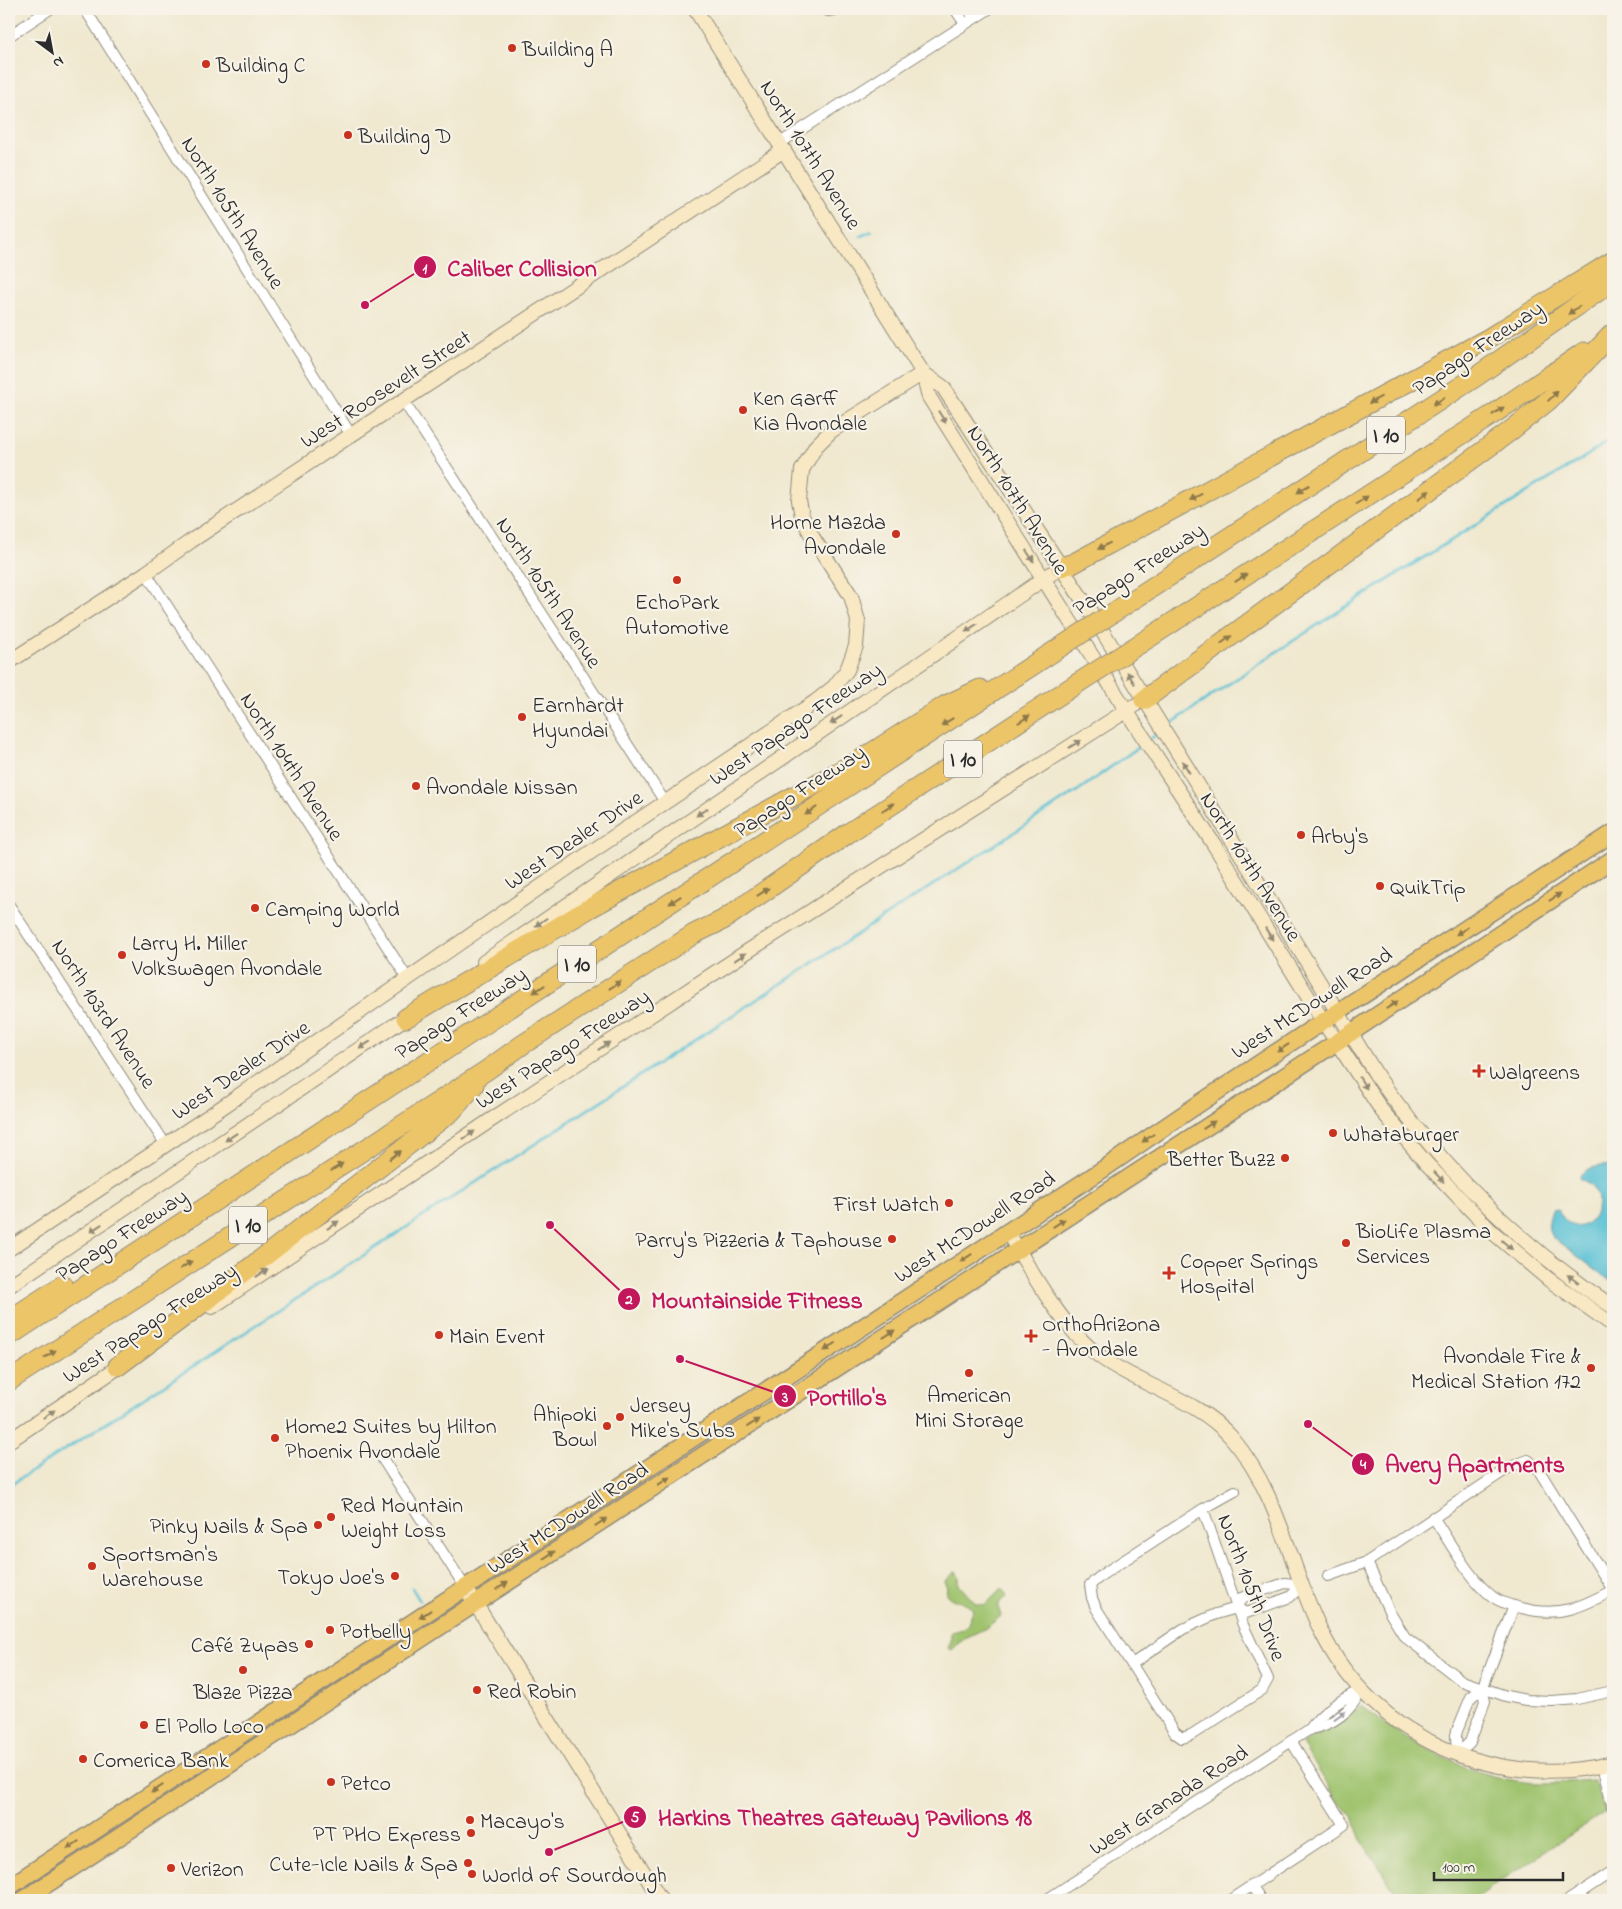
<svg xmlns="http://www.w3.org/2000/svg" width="1622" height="1909" font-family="'Indie Flower',sans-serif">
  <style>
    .green { fill: #9fc36d; stroke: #65774c }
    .water { fill: #58c1d5; stroke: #427680 }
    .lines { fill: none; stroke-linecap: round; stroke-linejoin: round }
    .stream { stroke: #58c1d5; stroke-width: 2.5 }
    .street-casing { stroke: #8e8a7d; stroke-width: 12 }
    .secondary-casing { stroke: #8e8a7d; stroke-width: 16 }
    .primary-casing { stroke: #8e8a7d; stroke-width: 19 }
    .highway-casing { stroke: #8e8a7d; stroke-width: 21 }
    .street { stroke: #fff; stroke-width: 10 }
    .secondary { stroke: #f8e8c3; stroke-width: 14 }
    .primary { stroke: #edc569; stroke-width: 16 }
    .highway { stroke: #edc569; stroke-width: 19 }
    .highway-bridge-casing { stroke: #8e8a7d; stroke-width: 21; stroke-linecap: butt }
    .highway-bridge { stroke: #edc569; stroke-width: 19 }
    .oneway { fill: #8c784a }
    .oneway2 { fill: #928a77 }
    .oneway3 { fill: #a0a0a0 }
    .poi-dot { fill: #c8321e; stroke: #f7f3e8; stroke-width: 2 }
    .labels { text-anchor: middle; stroke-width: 4.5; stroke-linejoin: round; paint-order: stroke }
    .shield { fill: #f7f3e8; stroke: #686764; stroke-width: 1 }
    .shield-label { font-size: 21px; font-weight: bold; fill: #2b2b2b }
    .poi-label { font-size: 22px; fill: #2b2b2b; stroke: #f7f3e8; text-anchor: start }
    .street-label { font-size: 22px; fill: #2b2b2b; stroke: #f7f3e8 }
    .leader { fill: none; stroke: #c2185b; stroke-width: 2 }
    .callout-dot { fill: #c2185b; stroke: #f7f3e8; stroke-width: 2 }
    .mark-label { font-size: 15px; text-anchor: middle; font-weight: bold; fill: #fff }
    .callout-label { font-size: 24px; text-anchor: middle; font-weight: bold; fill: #c2185b; stroke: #f7f3e8; stroke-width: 4.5; stroke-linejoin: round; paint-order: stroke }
  </style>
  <rect width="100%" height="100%" fill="#f7f3e8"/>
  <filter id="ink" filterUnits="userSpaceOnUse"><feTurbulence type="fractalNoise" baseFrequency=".02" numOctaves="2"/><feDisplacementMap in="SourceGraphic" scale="10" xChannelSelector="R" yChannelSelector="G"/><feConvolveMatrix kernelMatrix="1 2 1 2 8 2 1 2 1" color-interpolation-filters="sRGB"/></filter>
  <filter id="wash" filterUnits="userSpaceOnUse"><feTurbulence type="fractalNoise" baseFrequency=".0096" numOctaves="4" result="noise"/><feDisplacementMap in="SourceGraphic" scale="20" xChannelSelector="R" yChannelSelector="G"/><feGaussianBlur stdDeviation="1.12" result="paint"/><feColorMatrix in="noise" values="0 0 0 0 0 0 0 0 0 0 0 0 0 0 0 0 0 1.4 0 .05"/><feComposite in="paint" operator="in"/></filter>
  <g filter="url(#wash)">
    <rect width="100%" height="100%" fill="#f0e8cf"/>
    <g class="green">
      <path d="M956,1571L959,1578V1585L976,1604L985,1605L1002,1588L1007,1597L1000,1602L998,1607L1001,1616L986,1628L963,1639L952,1650L948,1648L951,1641V1632L963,1629L968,1624L973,1610C965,1600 953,1603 946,1594L947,1587L944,1582Z"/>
      <path d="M1362,1706C1407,1743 1466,1775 1525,1782C1548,1785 1571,1781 1594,1780L1605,1812L1472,1900H1401L1360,1838L1353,1816L1339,1803L1302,1744Z"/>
    </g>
    <path class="water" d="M1613,1165V1283L1552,1237C1546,1228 1549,1220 1552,1210L1558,1209C1580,1256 1622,1194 1580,1179V1175C1590,1166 1601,1166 1613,1165Z"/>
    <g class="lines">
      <g class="stream">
        <path d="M861,236L872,231"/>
        <path d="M1168,726C1305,629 1449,542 1591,453L1613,437"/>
        <path d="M1150,739L1160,732"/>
        <path d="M9,1486L1076,792L1143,744"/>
        <path d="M412,1588L420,1601"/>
      </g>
    </g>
  </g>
  <g filter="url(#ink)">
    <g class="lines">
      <g class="street-casing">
        <g id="street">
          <path d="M85,9L351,435"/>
          <path d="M826,9L828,11L840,9"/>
          <path d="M955,9L965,24"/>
          <path d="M968,9L974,18"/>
          <path d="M9,36L50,9"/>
          <path d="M780,143L989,9"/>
          <path d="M404,402L665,802"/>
          <path d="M146,573L408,979"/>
          <path d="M9,905L166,1145"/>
          <path d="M380,1455L465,1587"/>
          <path d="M1203,1509L1243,1625L1268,1679L1262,1690L1191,1735L1182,1738L1175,1733L1096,1608L1092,1598L1090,1585L1103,1574L1203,1509L1235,1491"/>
          <path d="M1433,1517C1450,1542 1469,1579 1493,1597C1501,1603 1513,1606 1522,1608C1558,1618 1582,1607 1613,1590"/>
          <path d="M1367,1562L1390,1613L1405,1637L1462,1681L1506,1696L1526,1700L1552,1701L1577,1699L1613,1691"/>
          <path d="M1328,1576L1367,1562L1510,1467L1528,1460L1538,1469L1613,1590"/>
          <path d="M1237,1608L1246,1613L1290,1597L1302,1585"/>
          <path d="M1132,1664L1183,1629L1216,1614L1237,1608L1241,1598L1285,1583L1302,1585"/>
          <path d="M1310,1729C1322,1711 1342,1699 1361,1690"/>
          <path d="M1457,1755L1470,1742L1485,1701L1482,1689L1514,1606"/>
          <path d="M1457,1755L1456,1735L1457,1731L1471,1697L1482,1689"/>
          <path d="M1602,1766L1613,1808"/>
          <path d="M1252,1886L1261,1900"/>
          <path d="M1046,1900L1310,1729C1333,1725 1352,1711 1361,1690"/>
          <path d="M1230,1900L1344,1825L1291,1741"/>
          <path d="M1569,1900L1613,1871"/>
        </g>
      </g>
      <g class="secondary-casing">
        <g id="secondary">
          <path d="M695,9L923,373L929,397L1138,729L1213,843L1323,1021L1382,1111L1426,1163L1490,1230L1548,1279L1613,1325"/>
          <path d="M923,373L943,387L1088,608L1229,835L1377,1076C1441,1167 1521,1246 1613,1307"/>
          <path d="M9,662L146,573L191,541L351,435L784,150"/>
          <path d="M484,962L1061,567"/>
          <path d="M1007,1231C1032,1273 1066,1336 1108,1362C1148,1388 1199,1401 1231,1437C1280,1494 1289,1566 1321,1631C1373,1739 1499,1792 1613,1763"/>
          <path d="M9,1249L221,1108L591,852L815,702L834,687L847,670L856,646L858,621L851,596L813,538L802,516L799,501L802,470L816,446L831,431L923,373"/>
          <path d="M9,1286L414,1012"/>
          <path d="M212,1307L491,1120L748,951L1134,706"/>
          <path d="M9,1441L126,1362"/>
          <path d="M465,1587L661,1900"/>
        </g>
      </g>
      <g class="primary-casing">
        <g id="primary">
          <path d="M9,1887L1105,1168C1272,1052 1443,944 1613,833"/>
          <path d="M23,1900L476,1603L1337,1042L1613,859"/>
        </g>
      </g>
      <g class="highway-casing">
        <g id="highway">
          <path d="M1061,567L1074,563L1489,338L1613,261"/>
          <path d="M1119,609L1477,376L1613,281"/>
          <path d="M1141,643L1495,413L1584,352"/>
          <path d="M1144,700L1509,432L1549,400L1613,333"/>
          <path d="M406,1018L590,908L860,760L946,705L980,689"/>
          <path d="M9,1320L63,1285"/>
          <path d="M9,1336L1056,650"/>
          <path d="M118,1366L247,1270L452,1111L474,1085"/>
          <path d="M9,1381L487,1070L522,1045L694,934L723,920L847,834L1078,683"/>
        </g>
      </g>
      <use href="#street" class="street"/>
      <use href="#secondary" class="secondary"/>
      <use href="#primary" class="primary"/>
      <use href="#highway" class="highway"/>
      <g class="highway-bridge-casing">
        <g id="highway-bridge">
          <path d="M1056,650L1119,609"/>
          <path d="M1078,683L1141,643"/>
        </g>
      </g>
      <use href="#highway-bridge" class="highway-bridge"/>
    </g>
    <defs><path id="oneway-solid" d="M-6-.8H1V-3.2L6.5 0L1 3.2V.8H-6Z" transform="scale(1.25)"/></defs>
    <g class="oneway">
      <use href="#oneway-solid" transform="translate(1574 310) rotate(144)"/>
      <use href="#oneway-solid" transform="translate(1553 396) rotate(-45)"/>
      <use href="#oneway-solid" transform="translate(1375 400) rotate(151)"/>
      <use href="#oneway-solid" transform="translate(1439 401) rotate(147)"/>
      <use href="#oneway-solid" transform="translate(1498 411) rotate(-33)"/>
      <use href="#oneway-solid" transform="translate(1303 489) rotate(147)"/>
      <use href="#oneway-solid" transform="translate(1424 495) rotate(-37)"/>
      <use href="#oneway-solid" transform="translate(1196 497) rotate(152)"/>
      <use href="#oneway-solid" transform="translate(1362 500) rotate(-33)"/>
      <use href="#oneway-solid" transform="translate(1104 546) rotate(152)"/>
      <use href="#oneway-solid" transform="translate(1241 578) rotate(-33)"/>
      <use href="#oneway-solid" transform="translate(1226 640) rotate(-36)"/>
      <use href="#oneway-solid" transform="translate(1024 719) rotate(-33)"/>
      <use href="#oneway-solid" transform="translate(947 722) rotate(147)"/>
      <use href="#oneway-solid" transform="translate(888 807) rotate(-33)"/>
      <use href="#oneway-solid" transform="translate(811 811) rotate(147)"/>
      <use href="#oneway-solid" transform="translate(763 892) rotate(-34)"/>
      <use href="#oneway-solid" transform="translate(1555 897) rotate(-33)"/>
      <use href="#oneway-solid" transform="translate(675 900) rotate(147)"/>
      <use href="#oneway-solid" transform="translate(1462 931) rotate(148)"/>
      <use href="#oneway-solid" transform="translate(615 985) rotate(-33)"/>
      <use href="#oneway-solid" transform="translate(539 989) rotate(147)"/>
      <use href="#oneway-solid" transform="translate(1392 1005) rotate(-34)"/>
      <use href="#oneway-solid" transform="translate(1283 1048) rotate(146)"/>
      <use href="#oneway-solid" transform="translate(1209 1125) rotate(-33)"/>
      <use href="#oneway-solid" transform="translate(1148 1138) rotate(145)"/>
      <use href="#oneway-solid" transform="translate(395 1155) rotate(-38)"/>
      <use href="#oneway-solid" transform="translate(337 1167) rotate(-33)"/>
      <use href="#oneway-solid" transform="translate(1059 1223) rotate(-33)"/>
      <use href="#oneway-solid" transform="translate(966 1258) rotate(147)"/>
      <use href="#oneway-solid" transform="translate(186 1265) rotate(-33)"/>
      <use href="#oneway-solid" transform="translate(889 1334) rotate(-33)"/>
      <use href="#oneway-solid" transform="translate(830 1347) rotate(147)"/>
      <use href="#oneway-solid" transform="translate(50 1354) rotate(-33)"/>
      <use href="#oneway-solid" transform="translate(753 1423) rotate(-33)"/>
      <use href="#oneway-solid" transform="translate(664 1481) rotate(-33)"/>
      <use href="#oneway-solid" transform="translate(601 1522) rotate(-33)"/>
      <use href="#oneway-solid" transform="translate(549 1555) rotate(-33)"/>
      <use href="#oneway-solid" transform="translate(502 1586) rotate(-33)"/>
      <use href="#oneway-solid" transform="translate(425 1614) rotate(147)"/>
      <use href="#oneway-solid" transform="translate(157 1789) rotate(147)"/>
      <use href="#oneway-solid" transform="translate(73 1845) rotate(147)"/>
    </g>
    <g class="oneway2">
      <use href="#oneway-solid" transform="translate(942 417) rotate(58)"/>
      <use href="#oneway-solid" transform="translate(1030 556) rotate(57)"/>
      <use href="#oneway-solid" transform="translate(971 628) rotate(146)"/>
      <use href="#oneway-solid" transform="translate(1131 678) rotate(-122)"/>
      <use href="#oneway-solid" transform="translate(836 720) rotate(146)"/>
      <use href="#oneway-solid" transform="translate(1075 744) rotate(-32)"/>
      <use href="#oneway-solid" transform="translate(1186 767) rotate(-121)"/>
      <use href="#oneway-solid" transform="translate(702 812) rotate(146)"/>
      <use href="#oneway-solid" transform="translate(541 922) rotate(145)"/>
      <use href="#oneway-solid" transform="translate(1269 934) rotate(58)"/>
      <use href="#oneway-solid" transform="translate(740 957) rotate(-33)"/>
      <use href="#oneway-solid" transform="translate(365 1045) rotate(146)"/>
      <use href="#oneway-solid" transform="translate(604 1046) rotate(-33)"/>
      <use href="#oneway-solid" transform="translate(1363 1083) rotate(57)"/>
      <use href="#oneway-solid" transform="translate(469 1135) rotate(-34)"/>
      <use href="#oneway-solid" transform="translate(231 1137) rotate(146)"/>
      <use href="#oneway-solid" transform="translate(1439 1177) rotate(47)"/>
      <use href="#oneway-solid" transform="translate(333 1225) rotate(-34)"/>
      <use href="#oneway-solid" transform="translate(96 1228) rotate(146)"/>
      <use href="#oneway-solid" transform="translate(1507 1245) rotate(41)"/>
      <use href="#oneway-solid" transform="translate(262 1273) rotate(-34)"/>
      <use href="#oneway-solid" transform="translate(1573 1279) rotate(-143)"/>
      <use href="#oneway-solid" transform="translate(49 1414) rotate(-34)"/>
    </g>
    <use class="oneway3" href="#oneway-solid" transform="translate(1340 1715) rotate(-36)"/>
  </g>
  <g class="poi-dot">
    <circle cx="512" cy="48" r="5"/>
    <circle cx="206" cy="64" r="5"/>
    <circle cx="348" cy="135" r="5"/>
    <circle cx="743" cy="410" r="5"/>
    <circle cx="896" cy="534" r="5"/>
    <circle cx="677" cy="580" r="5"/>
    <circle cx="522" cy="717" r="5"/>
    <circle cx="416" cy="786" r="5"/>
    <circle cx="1301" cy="835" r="5"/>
    <circle cx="1380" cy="886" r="5"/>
    <circle cx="255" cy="908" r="5"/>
    <circle cx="122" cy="955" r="5"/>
    <path d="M1476.5 1063.5h5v5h5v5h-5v5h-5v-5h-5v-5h5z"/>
    <circle cx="1333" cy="1133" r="5"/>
    <circle cx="1285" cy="1158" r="5"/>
    <circle cx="949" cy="1203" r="5"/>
    <circle cx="892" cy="1239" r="5"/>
    <circle cx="1346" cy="1243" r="5"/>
    <path d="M1166.5 1265.5h5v5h5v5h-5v5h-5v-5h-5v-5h5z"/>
    <circle cx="439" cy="1335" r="5"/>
    <path d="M1028.5 1328.5h5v5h5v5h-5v5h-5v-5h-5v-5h5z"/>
    <circle cx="1591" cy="1368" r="5"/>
    <circle cx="969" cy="1373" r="5"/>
    <circle cx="620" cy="1417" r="5"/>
    <circle cx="607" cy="1426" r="5"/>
    <circle cx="275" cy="1438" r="5"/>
    <circle cx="331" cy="1517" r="5"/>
    <circle cx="318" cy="1525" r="5"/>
    <circle cx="92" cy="1566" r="5"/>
    <circle cx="395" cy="1576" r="5"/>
    <circle cx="330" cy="1630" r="5"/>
    <circle cx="309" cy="1644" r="5"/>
    <circle cx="243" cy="1670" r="5"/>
    <circle cx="477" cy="1690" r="5"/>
    <circle cx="144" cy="1725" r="5"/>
    <circle cx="83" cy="1759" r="5"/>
    <circle cx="331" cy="1782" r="5"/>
    <circle cx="470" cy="1820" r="5"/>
    <circle cx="471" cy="1833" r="5"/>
    <circle cx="468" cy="1863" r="5"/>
    <circle cx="171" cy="1868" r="5"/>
    <circle cx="472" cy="1874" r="5"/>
  </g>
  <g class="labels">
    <g class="shield">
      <rect x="1367" y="416.5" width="38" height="37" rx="4"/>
      <rect x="944" y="740.5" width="38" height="37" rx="4"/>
      <rect x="558" y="945.5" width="38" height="37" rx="4"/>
      <rect x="229" y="1206.5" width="38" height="37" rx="4"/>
    </g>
    <g class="shield-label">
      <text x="1386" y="442">I 10</text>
      <text x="963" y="766">I 10</text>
      <text x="577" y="971">I 10</text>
      <text x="248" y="1232">I 10</text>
    </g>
    <g class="poi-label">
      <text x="522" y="56">Building A</text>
      <text x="216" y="72">Building C</text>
      <text x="358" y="143">Building D</text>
      <text x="753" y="405">Ken Garff<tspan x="753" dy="25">Kia Avondale</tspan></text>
      <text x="886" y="529" text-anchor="end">Horne Mazda<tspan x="886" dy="25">Avondale</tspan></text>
      <text x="677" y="609" text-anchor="middle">EchoPark<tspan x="677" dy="25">Automotive</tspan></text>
      <text x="532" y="712">Earnhardt<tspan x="532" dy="25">Hyundai</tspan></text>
      <text x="426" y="794">Avondale Nissan</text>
      <text x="1311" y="843">Arby's</text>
      <text x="1390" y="894">QuikTrip</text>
      <text x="265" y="916">Camping World</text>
      <text x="132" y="950">Larry H. Miller<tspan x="132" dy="25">Volkswagen Avondale</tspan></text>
      <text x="1489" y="1079">Walgreens</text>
      <text x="1343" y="1141">Whataburger</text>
      <text x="1275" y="1166" text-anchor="end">Better Buzz</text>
      <text x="939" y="1211" text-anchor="end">First Watch</text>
      <text x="1356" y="1238">BioLife Plasma<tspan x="1356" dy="25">Services</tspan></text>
      <text x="882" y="1247" text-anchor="end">Parry's Pizzeria &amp; Taphouse</text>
      <text x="1180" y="1268">Copper Springs<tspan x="1180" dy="25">Hospital</tspan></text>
      <text x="1042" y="1331">OrthoArizona<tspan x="1042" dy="25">- Avondale</tspan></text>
      <text x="449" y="1343">Main Event</text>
      <text x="1581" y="1363" text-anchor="end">Avondale Fire &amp;<tspan x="1581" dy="25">Medical Station 172</tspan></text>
      <text x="969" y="1402" text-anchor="middle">American<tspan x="969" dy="25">Mini Storage</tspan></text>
      <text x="630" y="1412">Jersey<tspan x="630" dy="25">Mike's Subs</tspan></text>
      <text x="597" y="1421" text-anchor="end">Ahipoki<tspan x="597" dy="25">Bowl</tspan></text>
      <text x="285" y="1433">Home2 Suites by Hilton<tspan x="285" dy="25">Phoenix Avondale</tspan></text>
      <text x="341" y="1512">Red Mountain<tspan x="341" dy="25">Weight Loss</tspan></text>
      <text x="308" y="1533" text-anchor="end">Pinky Nails &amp; Spa</text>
      <text x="102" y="1561">Sportsman's<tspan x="102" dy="25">Warehouse</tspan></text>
      <text x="385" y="1584" text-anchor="end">Tokyo Joe's</text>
      <text x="340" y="1638">Potbelly</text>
      <text x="299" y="1652" text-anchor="end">Café Zupas</text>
      <text x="487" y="1698">Red Robin</text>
      <text x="243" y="1699" text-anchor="middle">Blaze Pizza</text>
      <text x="154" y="1733">El Pollo Loco</text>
      <text x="93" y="1767">Comerica Bank</text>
      <text x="341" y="1790">Petco</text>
      <text x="480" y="1828">Macayo's</text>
      <text x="461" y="1841" text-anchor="end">PT PHO Express</text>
      <text x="458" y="1871" text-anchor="end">Cute-Icle Nails &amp; Spa</text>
      <text x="181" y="1876">Verizon</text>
      <text x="482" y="1882">World of Sourdough</text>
    </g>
    <g class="street-label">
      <text transform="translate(812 154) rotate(58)" y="8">North 107th Avenue</text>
      <text transform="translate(234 212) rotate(58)" y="8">North 105th Avenue</text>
      <text transform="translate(1477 347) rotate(-34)" y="8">Papago Freeway</text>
      <text transform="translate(385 388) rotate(-33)" y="8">West Roosevelt Street</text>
      <text transform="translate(1019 499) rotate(58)" y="8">North 107th Avenue</text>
      <text transform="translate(1138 568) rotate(-33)" y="8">Papago Freeway</text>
      <text transform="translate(550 592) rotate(57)" y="8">North 105th Avenue</text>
      <text transform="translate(795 723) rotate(-34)" y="8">West Papago Freeway</text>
      <text transform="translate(293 766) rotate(57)" y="8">North 104th Avenue</text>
      <text transform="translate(799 790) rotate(-33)" y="8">Papago Freeway</text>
      <text transform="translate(573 839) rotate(-34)" y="8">West Dealer Drive</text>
      <text transform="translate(1252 866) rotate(58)" y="8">North 107th Avenue</text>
      <text transform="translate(1311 1002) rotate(-33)" y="8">West McDowell Road</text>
      <text transform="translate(460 1012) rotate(-33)" y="8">Papago Freeway</text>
      <text transform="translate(105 1013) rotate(57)" y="8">North 103rd Avenue</text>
      <text transform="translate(562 1048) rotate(-33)" y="8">West Papago Freeway</text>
      <text transform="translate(240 1069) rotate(-34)" y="8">West Dealer Drive</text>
      <text transform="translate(974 1226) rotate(-33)" y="8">West McDowell Road</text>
      <text transform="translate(121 1234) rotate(-33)" y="8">Papago Freeway</text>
      <text transform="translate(149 1322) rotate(-33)" y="8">West Papago Freeway</text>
      <text transform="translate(567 1517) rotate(-33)" y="8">West McDowell Road</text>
      <text transform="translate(1253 1587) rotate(69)" y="8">North 105th Drive</text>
      <text transform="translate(1168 1799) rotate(-33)" y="8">West Granada Road</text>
    </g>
  </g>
  <path class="leader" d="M365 305L425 267M550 1225L629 1299M680 1359L785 1396M1308 1424L1363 1464M549 1852L635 1817"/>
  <g class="callout-dot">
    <circle cx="365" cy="305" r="5"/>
    <circle cx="550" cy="1225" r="5"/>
    <circle cx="680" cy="1359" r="5"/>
    <circle cx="1308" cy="1424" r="5"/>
    <circle cx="549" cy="1852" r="5"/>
    <circle cx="425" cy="267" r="12"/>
    <circle cx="629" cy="1299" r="12"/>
    <circle cx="785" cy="1396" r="12"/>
    <circle cx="1363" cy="1464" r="12"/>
    <circle cx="635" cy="1817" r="12"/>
  </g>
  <g class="mark-label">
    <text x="425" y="273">1</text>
    <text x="629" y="1304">2</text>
    <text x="785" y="1402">3</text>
    <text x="1363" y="1469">4</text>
    <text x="635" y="1822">5</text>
  </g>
  <g class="callout-label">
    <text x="522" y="276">Caliber Collision</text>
    <text x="757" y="1308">Mountainside Fitness</text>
    <text x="847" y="1405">Portillo's</text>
    <text x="1475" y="1472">Avery Apartments</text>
    <text x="845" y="1825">Harkins Theatres Gateway Pavilions 18</text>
  </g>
  <rect width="1622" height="1909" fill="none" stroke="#f7f3e8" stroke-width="30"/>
  <g transform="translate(52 52) rotate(148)" stroke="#f7f3e8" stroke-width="4" paint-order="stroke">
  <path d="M0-4L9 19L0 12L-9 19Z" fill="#2b2b2b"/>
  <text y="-8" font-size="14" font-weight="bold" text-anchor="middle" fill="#2b2b2b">N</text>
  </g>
  <path d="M1434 1872v8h129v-8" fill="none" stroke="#2b2b2b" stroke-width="2.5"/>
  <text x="1442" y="1872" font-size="15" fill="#2b2b2b" stroke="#f7f3e8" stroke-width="4" paint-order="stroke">100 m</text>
</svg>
